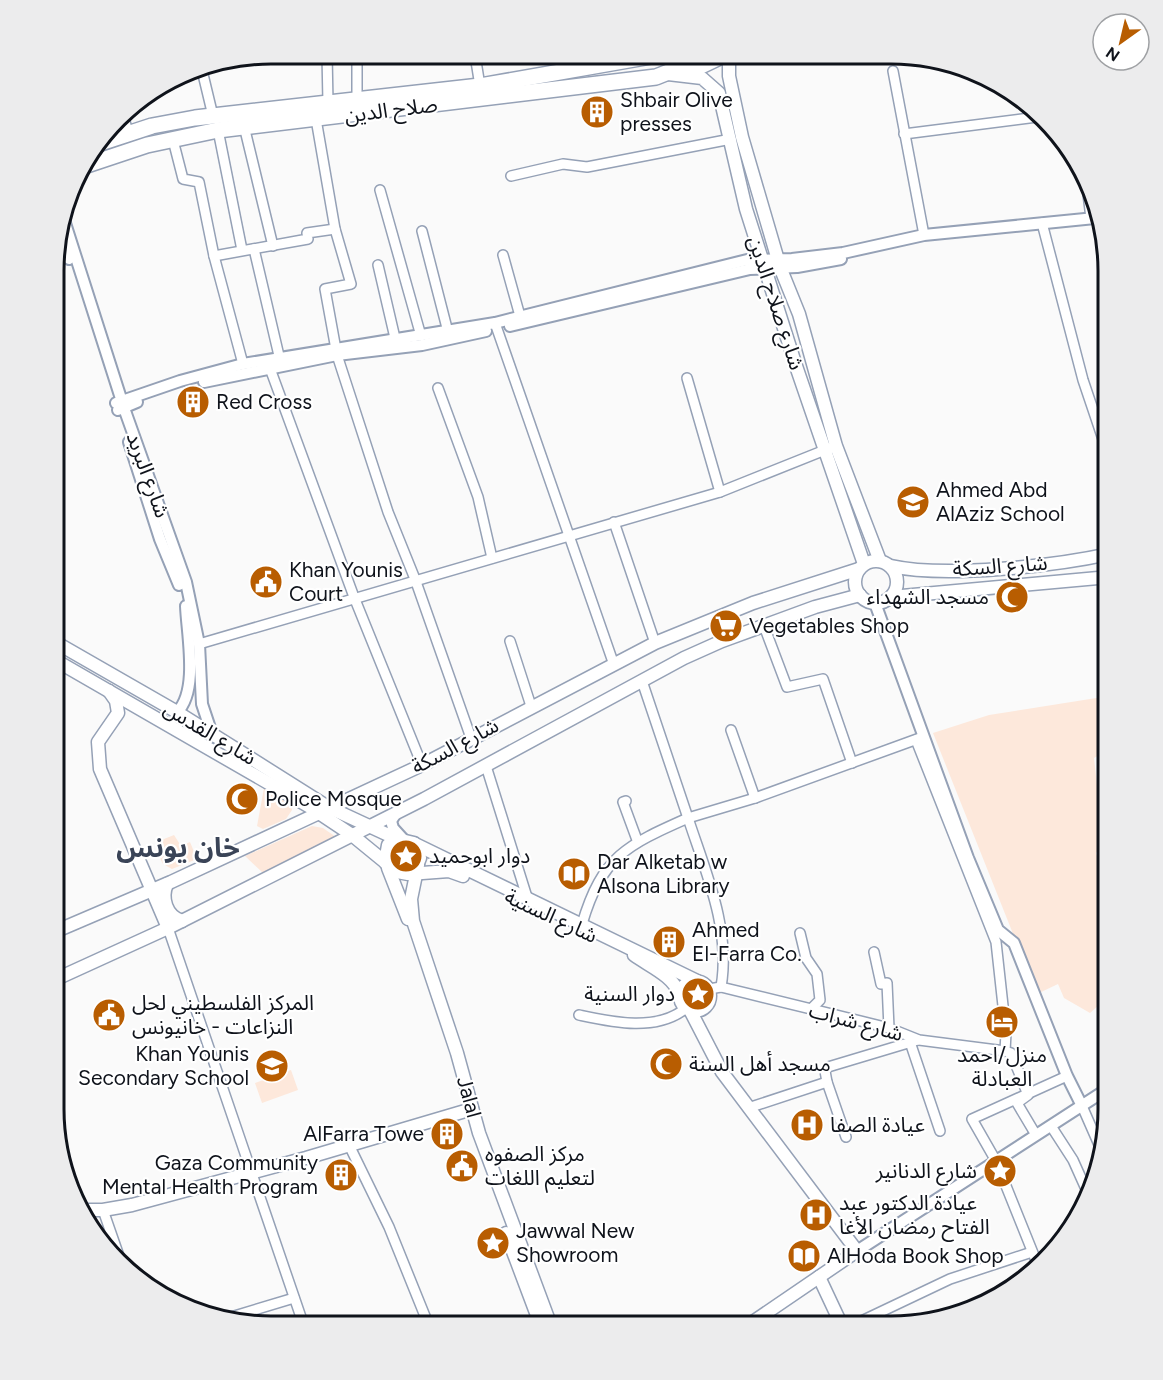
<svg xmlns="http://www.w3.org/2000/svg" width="1163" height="1380" font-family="Figtree,'Noto Sans Arabic',sans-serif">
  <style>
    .green { fill: #fde8db }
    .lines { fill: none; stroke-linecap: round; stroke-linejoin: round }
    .minor-casing { stroke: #95a1b6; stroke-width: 12 }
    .tertiary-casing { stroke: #95a1b6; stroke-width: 14 }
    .secondary-casing { stroke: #95a1b6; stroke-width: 15 }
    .trunk-casing { stroke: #95a1b6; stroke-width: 18 }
    .minor { stroke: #fff; stroke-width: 9 }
    .tertiary { stroke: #fff; stroke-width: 10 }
    .secondary { stroke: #fff; stroke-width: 12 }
    .trunk { stroke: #fff; stroke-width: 15 }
    .labels { text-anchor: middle; stroke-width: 4.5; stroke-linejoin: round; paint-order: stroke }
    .poi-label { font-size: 21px; fill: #0f131b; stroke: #fff; text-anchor: start }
    .street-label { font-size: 21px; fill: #0f131b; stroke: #fff }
    .district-label { font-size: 27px; font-weight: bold; fill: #3a4457; stroke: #fff }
    .rim { fill: none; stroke: #0f131b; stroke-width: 3 }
  </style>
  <rect width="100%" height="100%" fill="#fafafa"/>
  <g class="green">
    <path d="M1109,696V749L1094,758L1098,794L1108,837L1096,853L1109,891V902L1097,906L1109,940V996L1090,1013L1064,998L1058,984L1037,994L933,733L989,715Z"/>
    <path d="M264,788L291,805L292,810L286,819L263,829L257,826Z"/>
    <path d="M312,826L323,828L336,837L263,873L245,856Z"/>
    <path d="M174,835L181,846L190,842L197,859L172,869L163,864L156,850L159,841Z"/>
    <path d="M291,1070L298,1090L262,1103L255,1083Z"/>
  </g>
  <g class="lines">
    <g class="minor-casing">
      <g id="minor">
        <path d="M327,54L328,103"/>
        <path d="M357,54V99"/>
        <path d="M475,55L480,86"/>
        <path d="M201,66L213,116"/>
        <path d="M893,71L924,235"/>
        <path d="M123,115L128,132"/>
        <path d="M316,119L335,229L351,284L325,289L337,355L388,512L415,579L471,738"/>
        <path d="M244,126L273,246"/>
        <path d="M218,130L242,250"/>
        <path d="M904,134L1037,117"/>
        <path d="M173,140L183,179L199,182L214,256L243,364"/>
        <path d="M511,176L563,164L587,167L731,139"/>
        <path d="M380,190L421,336"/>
        <path d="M1088,194L1091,218"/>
        <path d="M1042,223L1083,380L1109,457"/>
        <path d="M422,231L448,332"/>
        <path d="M254,249L280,360"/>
        <path d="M503,255L520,316"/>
        <path d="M214,256L308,239L307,233L335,229"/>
        <path d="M378,265L395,338"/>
        <path d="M495,323L613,662"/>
        <path d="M268,363L354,597L422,765"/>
        <path d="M687,378L720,492"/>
        <path d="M438,388L478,497L492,558"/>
        <path d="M614,522L655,643"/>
        <path d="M764,626L787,687L823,679L852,763"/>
        <path d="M510,641L531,706"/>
        <path d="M199,644L720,492L830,448"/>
        <path d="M642,681L688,818L755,798L920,738"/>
        <path d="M731,730L755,798"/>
        <path d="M916,740L996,942L1006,1033L1005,1051L1011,1053L1028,1095L1017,1103L1036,1135"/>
        <path d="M486,766L527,897"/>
        <path d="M626,801L623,802L637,840"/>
        <path d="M582,924C602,856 627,845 688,818C706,873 731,929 721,987"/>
        <path d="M168,928L304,1326"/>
        <path d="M800,933L806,958L817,974L820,1000L811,1009"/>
        <path d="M874,952L881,984L887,983L889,1028"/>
        <path d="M709,989L721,987L889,1028L919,1040L1005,1051"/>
        <path d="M579,1015C612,1022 655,1032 685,1009"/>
        <path d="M910,1042L940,1131"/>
        <path d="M827,1082L825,1071L828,1067L918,1040"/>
        <path d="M1082,1106L1100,1147"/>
        <path d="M748,1108L827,1082L846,1137"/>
        <path d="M1051,1126L1073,1160L1086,1189"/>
        <path d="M349,1145L389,1227L429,1326"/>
        <path d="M103,1210L119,1256"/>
        <path d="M1037,1263L996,1161L972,1119L1067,1076"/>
        <path d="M231,1317L294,1298"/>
        <path d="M851,1326L950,1279L1032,1252"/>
      </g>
    </g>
    <g class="tertiary-casing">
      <g id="tertiary">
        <path d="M64,220L124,408L186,582L199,644L202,704L212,734"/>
        <path d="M59,234L69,259"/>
        <path d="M510,326L750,269L797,267L841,259"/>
        <path d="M204,382L337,355L422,345L486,331"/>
        <path d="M116,403L180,381L243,364L495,323L747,260L792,259L843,253L924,235L1095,218"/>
        <path d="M118,410L137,402"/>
        <path d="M129,442L160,539L179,585"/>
        <path d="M875,603L968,858L998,930L1014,943L1067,1076L1082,1106"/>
        <path d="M177,712C199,691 187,634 186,606"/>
        <path d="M396,813L391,821L393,828L403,839"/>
        <path d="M857,1251L1109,1088"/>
      </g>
    </g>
    <g class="secondary-casing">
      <g id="secondary">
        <path d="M729,55V76L742,137L780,267L799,314L836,446L880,561"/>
        <path d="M668,74L702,78L719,93L746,209L796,366L864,564"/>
        <circle cx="876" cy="582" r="21"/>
        <path d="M891,566C945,578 1054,566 1109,554"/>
        <path d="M891,597L1109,577"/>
        <path d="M55,642L177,712L328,807L397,839L414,843L420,858L416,868L408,874L392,871L385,862L388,845L397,839"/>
        <path d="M55,660L310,807L352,835L385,862"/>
        <path d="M109,691L116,701L118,713L98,742L100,769L168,928"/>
        <path d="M415,844L697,981"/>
        <path d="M418,865L411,899L413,921L457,1053L479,1133L551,1326"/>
        <path d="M388,868L408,919"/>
        <path d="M409,874L449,871L463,876"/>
        <path d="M167,884C161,898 166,916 182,921"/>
        <path d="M54,932L171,882L422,765L655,643L753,603L859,569"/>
        <path d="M634,955C649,966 674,976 679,994"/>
        <path d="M54,980L168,928L424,799L684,658L722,641L815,607L860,595"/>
        <circle cx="695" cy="996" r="15"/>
        <path d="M691,1012L722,1072L857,1251L747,1326"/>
        <path d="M81,1210H103L132,1205L306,1158L472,1109"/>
        <path d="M506,1233L541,1326"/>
        <path d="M819,1277L842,1326"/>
      </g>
    </g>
    <g class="trunk-casing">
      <g id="trunk">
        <path d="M687,67L701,66L724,55"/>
        <path d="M100,143L152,126L195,118L480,86L657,55"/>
        <path d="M81,167L147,145L218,130L656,77L681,67L699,55"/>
      </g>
    </g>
    <use href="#minor" class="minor"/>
    <use href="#tertiary" class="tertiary"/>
    <use href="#secondary" class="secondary"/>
    <use href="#trunk" class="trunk"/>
  </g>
  <defs>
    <g id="building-disc" transform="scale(1.725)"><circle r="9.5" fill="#b85d01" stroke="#fff"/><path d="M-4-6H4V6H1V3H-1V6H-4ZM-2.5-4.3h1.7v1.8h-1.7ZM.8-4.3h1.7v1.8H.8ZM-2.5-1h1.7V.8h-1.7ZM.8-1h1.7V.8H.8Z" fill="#fff"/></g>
    <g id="school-disc" transform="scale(1.725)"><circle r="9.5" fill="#b85d01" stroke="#fff"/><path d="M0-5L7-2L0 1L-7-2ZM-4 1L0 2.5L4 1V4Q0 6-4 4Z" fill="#fff"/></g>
    <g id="civic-disc" transform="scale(1.725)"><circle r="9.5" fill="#b85d01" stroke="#fff"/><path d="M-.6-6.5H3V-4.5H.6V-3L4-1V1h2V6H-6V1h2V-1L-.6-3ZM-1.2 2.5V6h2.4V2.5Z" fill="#fff"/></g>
    <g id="mosque-disc" transform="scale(1.725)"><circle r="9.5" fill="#b85d01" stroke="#fff"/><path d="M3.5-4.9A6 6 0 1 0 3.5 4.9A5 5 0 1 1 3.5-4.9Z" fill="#fff"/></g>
    <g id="supermarket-disc" transform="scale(1.725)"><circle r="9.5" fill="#b85d01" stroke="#fff"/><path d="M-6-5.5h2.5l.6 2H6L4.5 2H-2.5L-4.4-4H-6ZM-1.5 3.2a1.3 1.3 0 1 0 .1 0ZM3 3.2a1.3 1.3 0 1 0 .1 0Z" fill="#fff"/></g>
    <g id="sight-disc" transform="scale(1.725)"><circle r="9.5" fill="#b85d01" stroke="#fff"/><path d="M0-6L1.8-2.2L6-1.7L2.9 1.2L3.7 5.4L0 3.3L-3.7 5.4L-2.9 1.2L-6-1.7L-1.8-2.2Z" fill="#fff"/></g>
    <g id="library-disc" transform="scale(1.725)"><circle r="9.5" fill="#b85d01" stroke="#fff"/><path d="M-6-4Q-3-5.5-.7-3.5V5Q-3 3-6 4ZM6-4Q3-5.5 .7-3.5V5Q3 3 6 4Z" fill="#fff"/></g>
    <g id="hotel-disc" transform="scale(1.725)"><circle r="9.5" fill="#b85d01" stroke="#fff"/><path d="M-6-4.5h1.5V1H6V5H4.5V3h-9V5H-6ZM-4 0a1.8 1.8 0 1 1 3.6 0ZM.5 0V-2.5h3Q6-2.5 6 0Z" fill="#fff"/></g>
    <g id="hospital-disc" transform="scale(1.725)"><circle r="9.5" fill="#b85d01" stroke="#fff"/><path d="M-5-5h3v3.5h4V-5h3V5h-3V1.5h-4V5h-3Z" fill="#fff"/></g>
  </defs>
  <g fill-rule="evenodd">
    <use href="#building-disc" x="597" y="112"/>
    <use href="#building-disc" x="193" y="402"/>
    <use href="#school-disc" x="913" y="502"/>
    <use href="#civic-disc" x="266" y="582"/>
    <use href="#mosque-disc" x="1012" y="597"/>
    <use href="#supermarket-disc" x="726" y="626"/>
    <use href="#mosque-disc" x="242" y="799"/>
    <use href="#sight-disc" x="406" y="856"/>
    <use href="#library-disc" x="574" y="874"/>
    <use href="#building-disc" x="669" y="942"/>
    <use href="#sight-disc" x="698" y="994"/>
    <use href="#civic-disc" x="109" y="1015"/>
    <use href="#hotel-disc" x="1002" y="1022"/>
    <use href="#mosque-disc" x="666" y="1064"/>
    <use href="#school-disc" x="272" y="1066"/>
    <use href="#hospital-disc" x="807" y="1125"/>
    <use href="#building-disc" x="447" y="1134"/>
    <use href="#civic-disc" x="462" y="1166"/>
    <use href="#sight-disc" x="1000" y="1171"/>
    <use href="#building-disc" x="341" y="1175"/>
    <use href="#hospital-disc" x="816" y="1215"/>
    <use href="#sight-disc" x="493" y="1243"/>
    <use href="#library-disc" x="804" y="1256"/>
  </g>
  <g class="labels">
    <g class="poi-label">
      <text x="620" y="107">Shbair Olive<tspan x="620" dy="24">presses</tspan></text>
      <text x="216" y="409">Red Cross</text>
      <text x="936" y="497">Ahmed Abd<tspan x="936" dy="24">AlAziz School</tspan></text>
      <text x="289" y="577">Khan Younis<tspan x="289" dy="24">Court</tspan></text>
      <text x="989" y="604" text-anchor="end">مسجد الشهداء</text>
      <text x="749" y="633">Vegetables Shop</text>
      <text x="265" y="806">Police Mosque</text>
      <text x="429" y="863">دوار ابوحميد</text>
      <text x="597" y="869">Dar Alketab w<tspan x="597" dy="24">Alsona Library</tspan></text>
      <text x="692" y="937">Ahmed<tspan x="692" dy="24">El-Farra Co.</tspan></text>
      <text x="675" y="1001" text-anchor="end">دوار السنية</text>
      <text x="132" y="1010">المركز الفلسطيني لحل<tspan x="132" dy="24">النزاعات - خانيونس</tspan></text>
      <text x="249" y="1061" text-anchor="end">Khan Younis<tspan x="249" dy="24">Secondary School</tspan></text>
      <text x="1002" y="1062" text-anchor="middle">منزل/احمد<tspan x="1002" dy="24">العبادلة</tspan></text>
      <text x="689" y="1071">مسجد أهل السنة</text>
      <text x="830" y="1132">عيادة الصفا</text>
      <text x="424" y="1141" text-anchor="end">AlFarra Towe</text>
      <text x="485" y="1161">مركز الصفوه<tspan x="485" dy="24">لتعليم اللغات</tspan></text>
      <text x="318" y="1170" text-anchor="end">Gaza Community<tspan x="318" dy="24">Mental Health Program</tspan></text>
      <text x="977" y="1178" text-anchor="end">شارع الدنانير</text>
      <text x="839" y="1210">عيادة الدكتور عبد<tspan x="839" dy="24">الفتاح رمضان الأغا</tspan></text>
      <text x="516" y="1238">Jawwal New<tspan x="516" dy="24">Showroom</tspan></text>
      <text x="827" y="1263">AlHoda Book Shop</text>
    </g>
    <g class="street-label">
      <text transform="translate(391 110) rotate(-7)" y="7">صلاح الدين</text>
      <text transform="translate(776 303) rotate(72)" y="7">شارع صلاح الدين</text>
      <text transform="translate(148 475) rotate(70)" y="7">شارع البريد</text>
      <text transform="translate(1000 566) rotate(-4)" y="7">شارع السكة</text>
      <text transform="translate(210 733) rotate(31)" y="7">شارع القدس</text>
      <text transform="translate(455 746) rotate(-28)" y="7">شارع السكة</text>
      <text transform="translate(551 916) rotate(25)" y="7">شارع السنية</text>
      <text transform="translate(856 1022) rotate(15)" y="7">شارع شراب</text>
      <text transform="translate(469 1097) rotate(75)" y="7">Jalal</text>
    </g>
    <g class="district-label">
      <text x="178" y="857">خان يونس</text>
    </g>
  </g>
  <path d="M0 0H1163V1380H0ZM271 64H891A207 207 0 0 1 1098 271V1109A207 207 0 0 1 891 1316H271A207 207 0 0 1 64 1109V271A207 207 0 0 1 271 64Z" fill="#ececed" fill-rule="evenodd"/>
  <path class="rim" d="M271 64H891A207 207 0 0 1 1098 271V1109A207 207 0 0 1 891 1316H271A207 207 0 0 1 64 1109V271A207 207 0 0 1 271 64Z"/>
  <g transform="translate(1121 42) rotate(214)"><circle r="28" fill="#ffffff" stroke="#9fa1a4" stroke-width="1.5"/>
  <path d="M0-4.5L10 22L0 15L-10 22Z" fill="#b85d01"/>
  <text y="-9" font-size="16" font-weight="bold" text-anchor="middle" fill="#0f131b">N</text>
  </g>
</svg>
